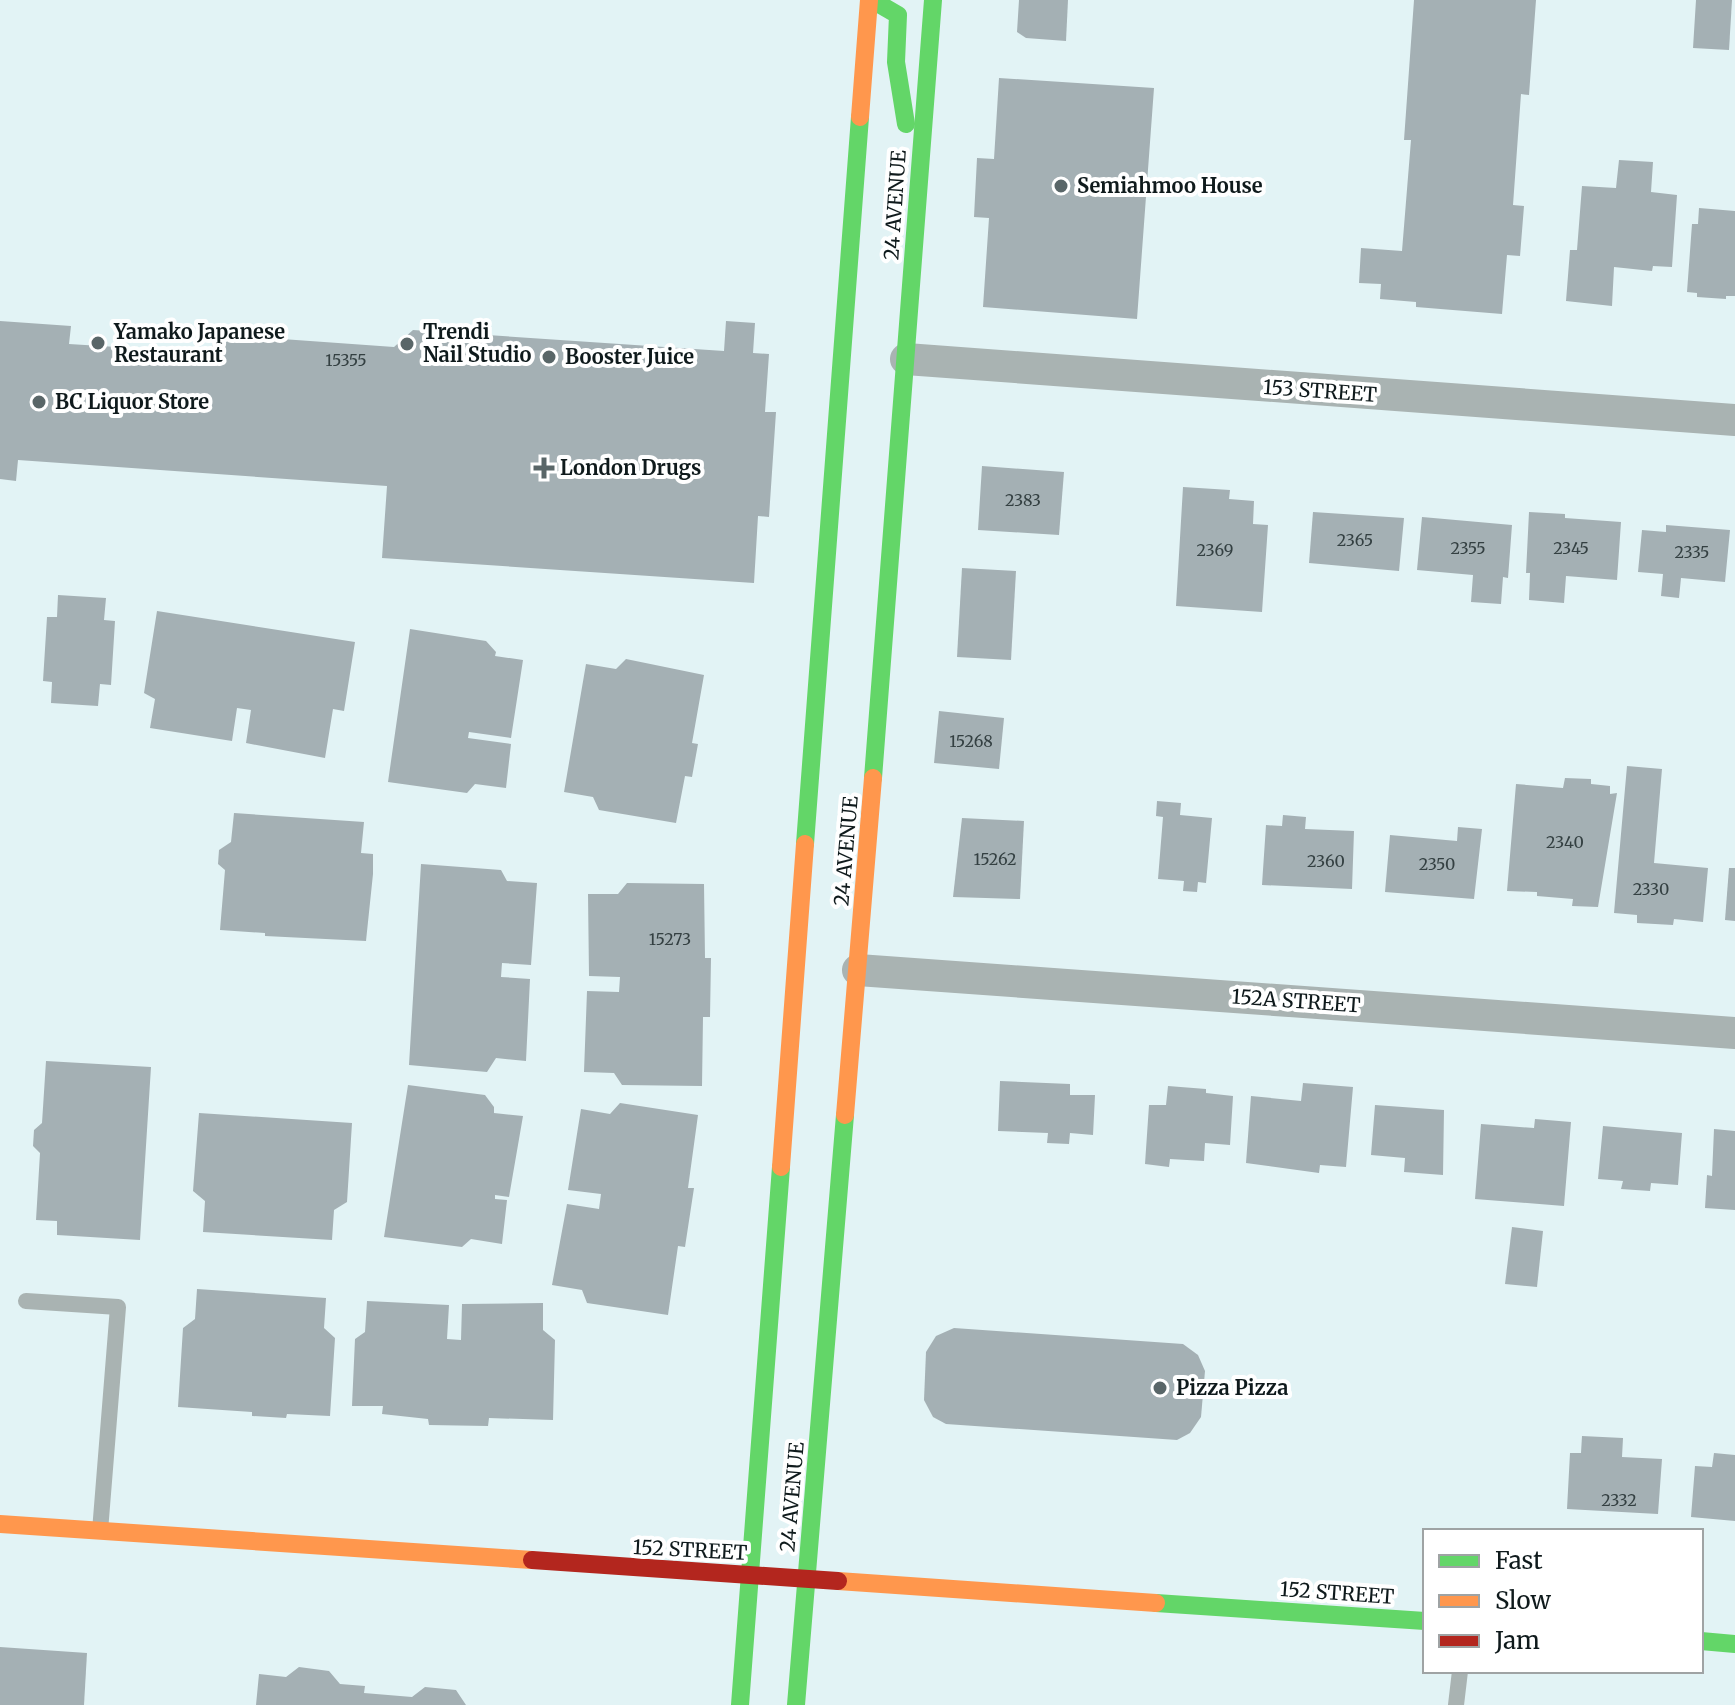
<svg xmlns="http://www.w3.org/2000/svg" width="1735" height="1705" font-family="Merriweather,serif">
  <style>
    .building { fill: #a4b0b4 }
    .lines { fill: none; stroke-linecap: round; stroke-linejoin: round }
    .lane { stroke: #a9b3b2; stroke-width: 16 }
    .street { stroke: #a9b3b2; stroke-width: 32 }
    .fast { stroke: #63d668; stroke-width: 18 }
    .slow { stroke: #ff974d; stroke-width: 18 }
    .jam { stroke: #b3261e; stroke-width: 18 }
    .poi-dot { fill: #596668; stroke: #fff; stroke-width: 3 }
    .labels { text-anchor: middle; stroke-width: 8; stroke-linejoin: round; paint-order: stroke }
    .number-label { font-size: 16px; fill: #344042 }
    .poi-label { font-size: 20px; font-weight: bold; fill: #0f1a1c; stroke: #fff; text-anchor: start }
    .street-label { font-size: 20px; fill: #0f1a1c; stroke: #fff }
  </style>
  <rect width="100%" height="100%" fill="#e2f3f5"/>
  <g class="building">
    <path d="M1019,0H1068L1066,41L1026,38L1017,32Z"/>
    <path d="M1414,0H1536L1529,95L1521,94L1513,205L1524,206L1520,256L1507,255L1502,314L1416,307V302L1380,299L1381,284L1359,283L1361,248L1402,251L1411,140H1404Z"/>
    <path d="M1696,0H1732L1729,50L1693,48Z"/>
    <path d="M999,78L1154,88L1137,319L983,307L989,218L974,217L977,158L994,159Z"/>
    <path d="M1619,160L1653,162L1651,192L1677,195L1672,267L1653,266L1652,271L1614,267L1612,306L1566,301L1570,250H1577L1582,186L1616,188Z"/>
    <path d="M1699,208L1735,211V296H1726V299L1697,297V293L1687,292L1692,224H1698Z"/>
    <path d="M0,321L71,326L69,344L212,353L213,334L394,347L413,330L724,351L726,321L755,323L753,353L769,354L765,412H776L769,517L758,516L754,583L382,558L387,486L18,460L16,481L0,479Z"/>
    <path d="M982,466L1064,472L1059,535L978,530Z"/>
    <path d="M1183,487L1230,490L1229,499L1254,501L1253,524L1268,525L1262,612L1176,606Z"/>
    <path d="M1313,512L1404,518L1399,571L1309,563Z"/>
    <path d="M1529,512L1565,514V518L1621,522L1617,580L1566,576L1564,603L1529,600L1530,573H1526Z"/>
    <path d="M1422,517L1512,525L1508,578L1503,577L1501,604L1471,602L1473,575L1417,570Z"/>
    <path d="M1666,525L1730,530L1725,582L1681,578L1679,598L1661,596L1663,574L1638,572L1642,530L1666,532Z"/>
    <path d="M962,568L1016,571L1011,660L957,657Z"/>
    <path d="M58,595L106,598L104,620L115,621L111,685L100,684L98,706L51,703L52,682L43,681L47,617H57Z"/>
    <path d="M157,611L355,642L344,711L333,709L325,758L246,743L251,710L237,708L232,741L150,728L155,699L144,693Z"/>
    <path d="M410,629L486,641L496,652L495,656L523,660L511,738L469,732L468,738L511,744L506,788L475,784L467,793L388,782Z"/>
    <path d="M626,659L704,675L692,743L698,744L692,777L685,776L676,823L599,810L593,797L564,792L586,664L616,669Z"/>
    <path d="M939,711L1004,718L999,769L934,763Z"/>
    <path d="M1627,766L1662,769L1654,863L1708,868L1703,922L1674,919L1673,925L1637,923V915L1614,913Z"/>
    <path d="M1565,778L1591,779V784L1610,786V794L1617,793L1598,907L1572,906L1573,899L1537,896V892L1507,891L1516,784L1563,788Z"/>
    <path d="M1157,801L1181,803L1180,815L1212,818L1206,883L1198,882L1197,892L1183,891L1184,881L1158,879L1163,817L1156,816Z"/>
    <path d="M234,813L364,822L361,853L373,854V874L366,941L265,936V933L220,930L225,870L218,864L219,850L231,842Z"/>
    <path d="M1283,815L1306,817L1305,829L1354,831L1352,889L1262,885L1266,825L1282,826Z"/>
    <path d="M962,818L1024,821L1020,899L953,897Z"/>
    <path d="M1458,827L1482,829L1474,899L1385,892L1390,835L1457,841Z"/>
    <path d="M421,864L501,870L507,881L537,883L531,965L502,963L501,977L530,979L526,1061L496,1058L487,1072L409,1065Z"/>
    <path d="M1729,868H1735V921L1725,920Z"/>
    <path d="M627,883L704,884L705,958H711L710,1017H703L702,1086L622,1085L614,1073L584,1072L587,991L619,992L620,977L589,976L588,894H618Z"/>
    <path d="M46,1061L151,1067L140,1240L57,1235V1221L36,1220L40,1153L33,1146L34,1130L42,1123Z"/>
    <path d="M1000,1081L1070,1084V1095H1095L1093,1135L1070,1133L1069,1144L1047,1143L1048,1133L998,1131Z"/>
    <path d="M1303,1083L1353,1087L1346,1167L1320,1165L1319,1173L1246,1163L1251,1096L1301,1101Z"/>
    <path d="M408,1085L485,1095L494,1107V1113L523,1116L509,1197L495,1195V1199L507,1200L502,1244L471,1239L462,1247L384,1237Z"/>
    <path d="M1168,1086L1206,1089V1093L1233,1096L1230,1145L1205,1143L1204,1161L1170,1159L1169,1167L1145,1164L1149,1105H1166Z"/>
    <path d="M620,1103L698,1115L688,1188H694L685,1247L678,1246L668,1315L587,1303L582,1290L552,1285L567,1204L599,1209L601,1194L568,1190L581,1109L610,1114Z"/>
    <path d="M1375,1105L1444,1110L1443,1175L1404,1172L1405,1158L1371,1155Z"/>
    <path d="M199,1113L352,1123L347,1202L334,1210L332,1240L203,1232L205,1201L193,1191Z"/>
    <path d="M1535,1119L1571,1122L1564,1206L1475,1199L1481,1124L1534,1128Z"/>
    <path d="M1603,1126L1682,1133L1678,1185L1651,1183L1650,1191L1621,1189L1623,1181L1598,1179Z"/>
    <path d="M1714,1129L1735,1131V1210L1705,1208L1707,1175L1712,1176Z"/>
    <path d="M1512,1227L1543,1231L1537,1287L1505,1284Z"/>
    <path d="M197,1289L326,1298L324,1328L335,1338L330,1416L287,1414L286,1418L252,1416V1412L178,1407L183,1328L195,1319Z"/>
    <path d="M367,1301L449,1305L447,1339L461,1340L462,1304L543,1303V1330L555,1340L553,1420L489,1418L488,1426L429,1425L428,1419L382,1414L383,1406H352L355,1339L365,1332Z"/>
    <path d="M954,1328L1183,1344L1198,1355L1205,1371L1201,1417L1190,1433L1177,1440L946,1424L933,1417L924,1400L926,1352L936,1336Z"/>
    <path d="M1582,1436L1623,1438L1622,1457L1662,1459L1658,1514L1567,1509L1570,1453H1581Z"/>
    <path d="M1714,1453L1735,1455V1521L1691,1517L1695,1466L1712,1467Z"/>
    <path d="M0,1647L87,1653L84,1705H0Z"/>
    <path d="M299,1667L329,1671L340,1684L365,1686L364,1693L412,1697L425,1687L456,1690L466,1705H256L259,1674L286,1677Z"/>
  </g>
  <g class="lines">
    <g class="lane">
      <path d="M26,1301L118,1307L100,1531"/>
      <path d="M1456,1705L1460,1671"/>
    </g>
    <g class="street">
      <path d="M906,359L1735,420"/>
      <path d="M858,970L1735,1033"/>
    </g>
    <g class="fast">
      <path d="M872,0L898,15L896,62L906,124"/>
      <path d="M873,778L933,0"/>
      <path d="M805,844L860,117"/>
      <path d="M1156,1603L1425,1621"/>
      <path d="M1701,1641L1735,1644"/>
      <path d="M740,1705L781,1167"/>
      <path d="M796,1705L845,1115"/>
    </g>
    <g class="slow">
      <path d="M860,117L869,0"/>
      <path d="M845,1115L873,778"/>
      <path d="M781,1167L805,844"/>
      <path d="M0,1524L532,1560"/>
      <path d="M838,1581L1156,1603"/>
    </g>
    <path class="jam" d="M532,1560L838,1581"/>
  </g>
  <g class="poi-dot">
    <circle cx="1061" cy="186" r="8"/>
    <circle cx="98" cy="343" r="8"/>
    <circle cx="407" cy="344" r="8"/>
    <circle cx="549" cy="357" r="8"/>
    <circle cx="39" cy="402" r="8"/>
    <path d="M540 456h8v8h8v8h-8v8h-8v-8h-8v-8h8z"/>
    <circle cx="1160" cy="1388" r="8"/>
  </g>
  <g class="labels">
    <g class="number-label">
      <text x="346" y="366">15355</text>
      <text x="1023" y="506">2383</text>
      <text x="1355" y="546">2365</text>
      <text x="1468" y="554">2355</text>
      <text x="1571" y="554">2345</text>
      <text x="1215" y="556">2369</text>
      <text x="1692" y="558">2335</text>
      <text x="971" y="747">15268</text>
      <text x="1565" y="848">2340</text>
      <text x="995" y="865">15262</text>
      <text x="1326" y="867">2360</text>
      <text x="1437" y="870">2350</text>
      <text x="1651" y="895">2330</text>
      <text x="670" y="945">15273</text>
      <text x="1619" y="1506">2332</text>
    </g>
    <g class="poi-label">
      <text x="1077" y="193">Semiahmoo House</text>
      <text x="114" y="339">Yamako Japanese<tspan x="114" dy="23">Restaurant</tspan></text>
      <text x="423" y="339">Trendi<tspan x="423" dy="23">Nail Studio</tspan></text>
      <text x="565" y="364">Booster Juice</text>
      <text x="55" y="409">BC Liquor Store</text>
      <text x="560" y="475">London Drugs</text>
      <text x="1176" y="1395">Pizza Pizza</text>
    </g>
    <g class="street-label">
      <text transform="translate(895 205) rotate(-86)" y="7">24 AVENUE</text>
      <text transform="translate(1320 391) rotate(4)" y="7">153 STREET</text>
      <text transform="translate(846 851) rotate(-85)" y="7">24 AVENUE</text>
      <text transform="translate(1296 1001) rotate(4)" y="7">152A STREET</text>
      <text transform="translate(792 1497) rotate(-85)" y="7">24 AVENUE</text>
      <text transform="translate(690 1550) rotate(3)" y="7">152 STREET</text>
      <text transform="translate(1337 1593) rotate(4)" y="7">152 STREET</text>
    </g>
  </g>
  <rect x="1423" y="1529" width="280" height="144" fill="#ffffff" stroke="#9fa3a4" stroke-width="2"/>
  <rect x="1439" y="1555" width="40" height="12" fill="#63d668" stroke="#9fa3a4" stroke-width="2"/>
  <text x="1495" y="1569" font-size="24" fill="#0f1a1c">Fast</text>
  <rect x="1439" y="1595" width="40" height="12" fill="#ff974d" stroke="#9fa3a4" stroke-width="2"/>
  <text x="1495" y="1609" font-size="24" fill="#0f1a1c">Slow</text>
  <rect x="1439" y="1635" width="40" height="12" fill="#b3261e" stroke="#9fa3a4" stroke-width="2"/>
  <text x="1495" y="1649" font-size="24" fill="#0f1a1c">Jam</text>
</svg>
